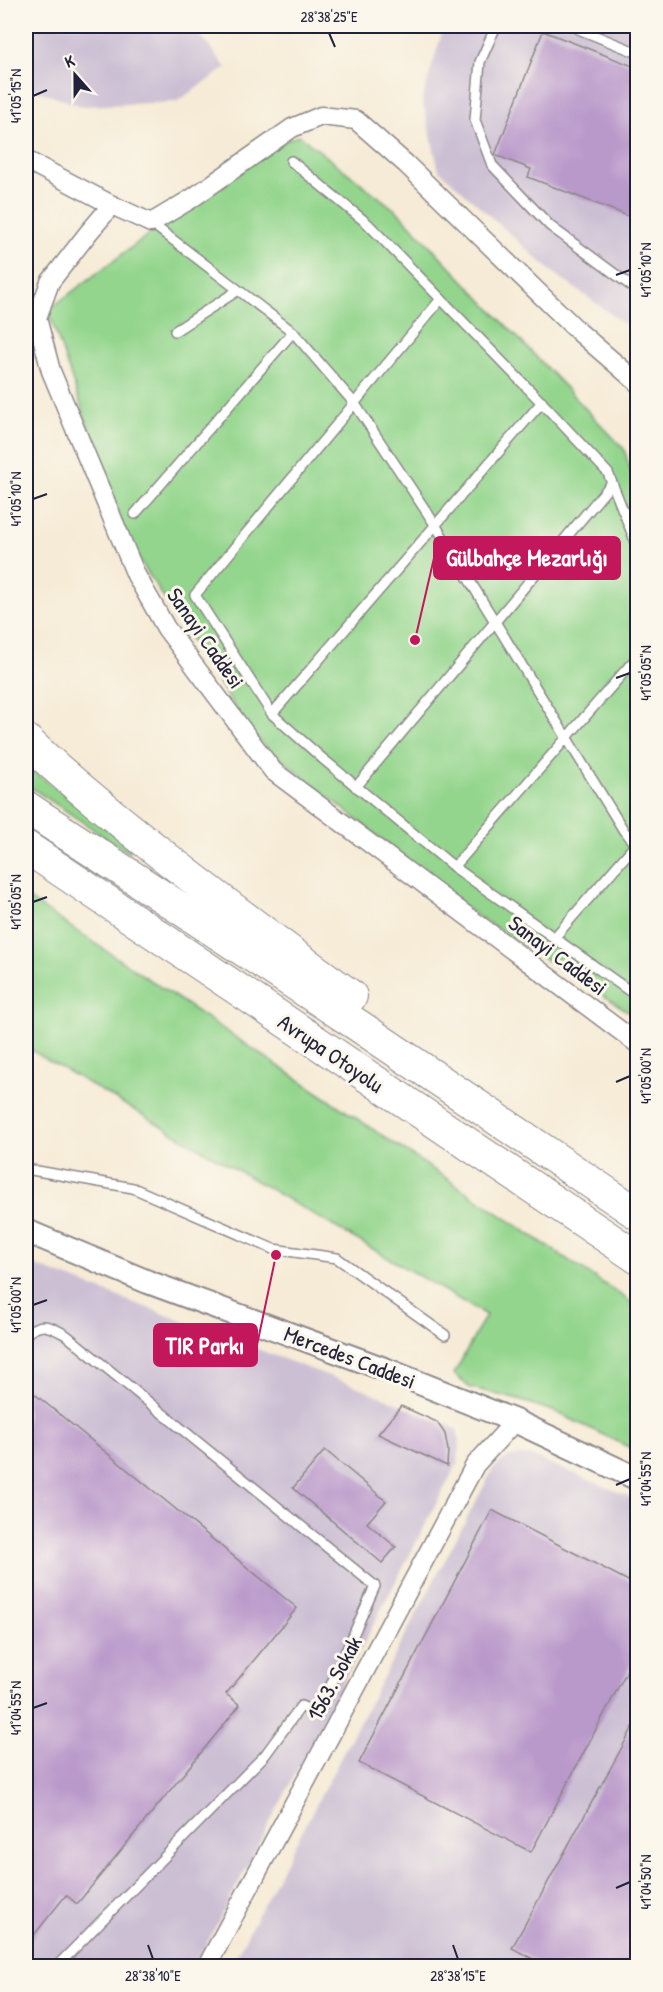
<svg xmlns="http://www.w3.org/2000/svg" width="663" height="1992" font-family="'Patrick Hand',sans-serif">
	<rect width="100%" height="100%" fill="#fbf7ec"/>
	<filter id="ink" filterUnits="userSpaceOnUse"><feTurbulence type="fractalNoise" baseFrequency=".0167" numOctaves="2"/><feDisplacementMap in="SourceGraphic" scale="12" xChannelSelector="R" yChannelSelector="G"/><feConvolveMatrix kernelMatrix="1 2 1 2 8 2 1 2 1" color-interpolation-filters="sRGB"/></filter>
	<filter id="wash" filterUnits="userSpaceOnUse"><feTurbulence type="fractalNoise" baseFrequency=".008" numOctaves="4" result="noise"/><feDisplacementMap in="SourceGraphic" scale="24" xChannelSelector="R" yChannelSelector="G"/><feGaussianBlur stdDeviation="1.35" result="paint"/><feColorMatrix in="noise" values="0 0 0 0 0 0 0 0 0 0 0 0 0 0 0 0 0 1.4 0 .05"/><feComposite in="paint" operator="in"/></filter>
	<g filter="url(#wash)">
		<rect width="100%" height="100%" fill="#f6ebd6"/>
		<g fill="#ccbfd4">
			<path d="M 26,26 L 193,26 L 226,68 L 176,102 L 81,106 L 26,87 Z"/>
			<path d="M 444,26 L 637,26 L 637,333 L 550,270 L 439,170 L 422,100 Z"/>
			<path d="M 26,1262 L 366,1390 L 451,1426 L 457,1430 L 460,1446 L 457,1464 L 195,1966 L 26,1966 Z"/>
			<path d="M 529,1455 L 637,1500 L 637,1966 L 231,1966 L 493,1469 L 508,1457 Z"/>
		</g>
		<g fill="#93d58c" stroke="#5a7c64" stroke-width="1.5">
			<path d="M 299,135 L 398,212 L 624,449 L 638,495 L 637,1017 L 477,916 L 254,737 L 129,544 L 48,310 L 260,151 Z"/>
			<path d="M 26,763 L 34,771 L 131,848 L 129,853 L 26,784 Z"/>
			<path d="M 26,897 L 637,1306 L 637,1451 L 556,1412 L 522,1401 L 469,1387 L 454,1374 L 486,1315 L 31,1050 L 26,1061 Z"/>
		</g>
		<g id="blocks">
			<g fill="#b998ca">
				<path d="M 543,31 L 638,68 L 638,220 L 528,177 L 531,169 L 495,155 Z"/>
				<path d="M 26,1387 L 297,1608 L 226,1694 L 240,1705 L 77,1904 L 66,1895 L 26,1945 Z"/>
				<path d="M 401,1406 L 437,1422 L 445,1434 L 448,1450 L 447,1466 L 378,1434 Z"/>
				<path d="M 325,1450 L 386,1501 L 367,1523 L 396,1547 L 382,1563 L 293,1488 Z"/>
				<path d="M 492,1510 L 638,1586 L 638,1650 L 531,1852 L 359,1763 Z"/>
				<path d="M 638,1718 L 638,1966 L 546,1966 L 512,1948 Z"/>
			</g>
		</g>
	</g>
	<g filter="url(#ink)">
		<use href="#blocks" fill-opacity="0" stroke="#8c8688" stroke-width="1.5"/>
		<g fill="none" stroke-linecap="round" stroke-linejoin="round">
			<g stroke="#8c8688" stroke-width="12">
				<g id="service">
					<path d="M 496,26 L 480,62 L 475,120 L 492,165 L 550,226 L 638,291"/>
					<path d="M 571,26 L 638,53"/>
					<path d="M 291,161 L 368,224 L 548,409 L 608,473 L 638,548"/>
					<path d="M 151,223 L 293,332 L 355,404 L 436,526 L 624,831 L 638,848"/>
					<path d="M 441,299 L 195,595 L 272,714 L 323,759 L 454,867 L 638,997"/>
					<path d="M 175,331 L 237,291"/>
					<path d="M 135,514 L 293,332"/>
					<path d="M 272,714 L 542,402"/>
					<path d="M 356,787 L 612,483"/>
					<path d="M 454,867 L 638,656"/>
					<path d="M 554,938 L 637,843"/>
					<path d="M 26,1169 L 133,1188 L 273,1249 L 337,1258 L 445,1335"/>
					<path d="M 26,1334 C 42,1321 50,1326 66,1335 L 375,1586 L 318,1714 L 301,1706 L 265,1755 L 57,1966"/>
				</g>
			</g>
			<g stroke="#8c8688" stroke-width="21">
				<g id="minor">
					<path d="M 26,160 L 112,205 L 89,232 L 50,282 L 37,318 L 51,371 L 136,575 L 166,628 L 273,771 L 638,1044"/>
					<path d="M 112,205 L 151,223 L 191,199 L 292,128 L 321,116 L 356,120 L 406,164 L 579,332 L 638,383"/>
					<path d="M 207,1966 L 475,1465 L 515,1421"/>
				</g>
			</g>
			<g stroke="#8c8688" stroke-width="26">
				<path id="tertiary" d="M 26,1231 L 148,1282 L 387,1370 L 515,1421 L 638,1479"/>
			</g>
			<g stroke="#8c8688" stroke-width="34">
				<g id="motorway">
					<path d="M 26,740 C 70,782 117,819 165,857 C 226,904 287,951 351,996"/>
					<path d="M 26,807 L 359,1026 L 638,1214"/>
					<path d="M 26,847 L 638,1258"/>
				</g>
			</g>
			<use href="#service" stroke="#fff" stroke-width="9"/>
			<use href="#minor" stroke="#fff" stroke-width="18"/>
			<use href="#tertiary" stroke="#fff" stroke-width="22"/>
			<use href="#motorway" stroke="#fff" stroke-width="32"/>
		</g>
	</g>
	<path fill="none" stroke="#22223b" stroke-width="2" d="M 329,33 L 335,47M 33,96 L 47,90M 616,275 L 630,270M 33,499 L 47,494M 616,678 L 630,673M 33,902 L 47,897M 616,1082 L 630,1076M 33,1305 L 47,1300M 616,1485 L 630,1479M 33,1708 L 47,1703M 616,1888 L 630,1882M 148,1945 L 153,1959M 453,1945 L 458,1959"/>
	<g text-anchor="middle" stroke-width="6" stroke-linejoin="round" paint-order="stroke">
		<g font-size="22" fill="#22223b" stroke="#fbf7ec">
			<text transform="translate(206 638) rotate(55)" y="8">Sanayi Caddesi</text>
			<text transform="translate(558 955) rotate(37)" y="8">Sanayi Caddesi</text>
			<text transform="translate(331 1053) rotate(34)" y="8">Avrupa Otoyolu</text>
			<text transform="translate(350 1357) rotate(21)" y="8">Mercedes Caddesi</text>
			<text transform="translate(334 1678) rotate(-62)" y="8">1563. Sokak</text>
		</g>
	</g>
	<path fill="none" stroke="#c2185b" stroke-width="2" d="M415 640L434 558M276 1255L257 1345"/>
	<g fill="#c2185b" stroke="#fbf7ec" stroke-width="2">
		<circle cx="415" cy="640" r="6"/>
		<circle cx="276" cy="1255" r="6"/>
	</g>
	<g fill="#c2185b" stroke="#c2185b" stroke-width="2">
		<rect x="434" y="537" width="186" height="42" rx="6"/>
		<rect x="154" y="1324" width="103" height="42" rx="6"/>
	</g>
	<g font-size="24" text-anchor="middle" font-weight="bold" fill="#fff">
		<text x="527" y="566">Gülbahçe Mezarlığı</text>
		<text x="205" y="1354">TIR Parkı</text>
	</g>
	<rect width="663" height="1992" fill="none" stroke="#fbf7ec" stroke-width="66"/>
	<g transform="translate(75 75) rotate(339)" stroke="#fbf7ec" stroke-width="4.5" paint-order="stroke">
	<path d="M0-4.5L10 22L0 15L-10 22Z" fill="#22223b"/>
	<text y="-9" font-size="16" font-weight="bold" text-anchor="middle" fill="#22223b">K</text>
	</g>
	<rect x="33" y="33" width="597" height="1926" fill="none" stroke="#22223b" stroke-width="2"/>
	<g font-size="15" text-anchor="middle" fill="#22223b">
		<text x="329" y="22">28°38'25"E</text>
		<text transform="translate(16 96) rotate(-90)" y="5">41°05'15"N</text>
		<text transform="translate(646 270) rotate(-90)" y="5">41°05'10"N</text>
		<text transform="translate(16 499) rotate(-90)" y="5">41°05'10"N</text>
		<text transform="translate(646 673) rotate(-90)" y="5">41°05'05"N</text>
		<text transform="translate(16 902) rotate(-90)" y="5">41°05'05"N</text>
		<text transform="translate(646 1076) rotate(-90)" y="5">41°05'00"N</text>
		<text transform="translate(16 1305) rotate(-90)" y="5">41°05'00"N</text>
		<text transform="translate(646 1479) rotate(-90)" y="5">41°04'55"N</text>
		<text transform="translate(16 1708) rotate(-90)" y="5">41°04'55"N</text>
		<text transform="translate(646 1882) rotate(-90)" y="5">41°04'50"N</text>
		<text x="153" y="1981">28°38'10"E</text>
		<text x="458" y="1981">28°38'15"E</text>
	</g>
</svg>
